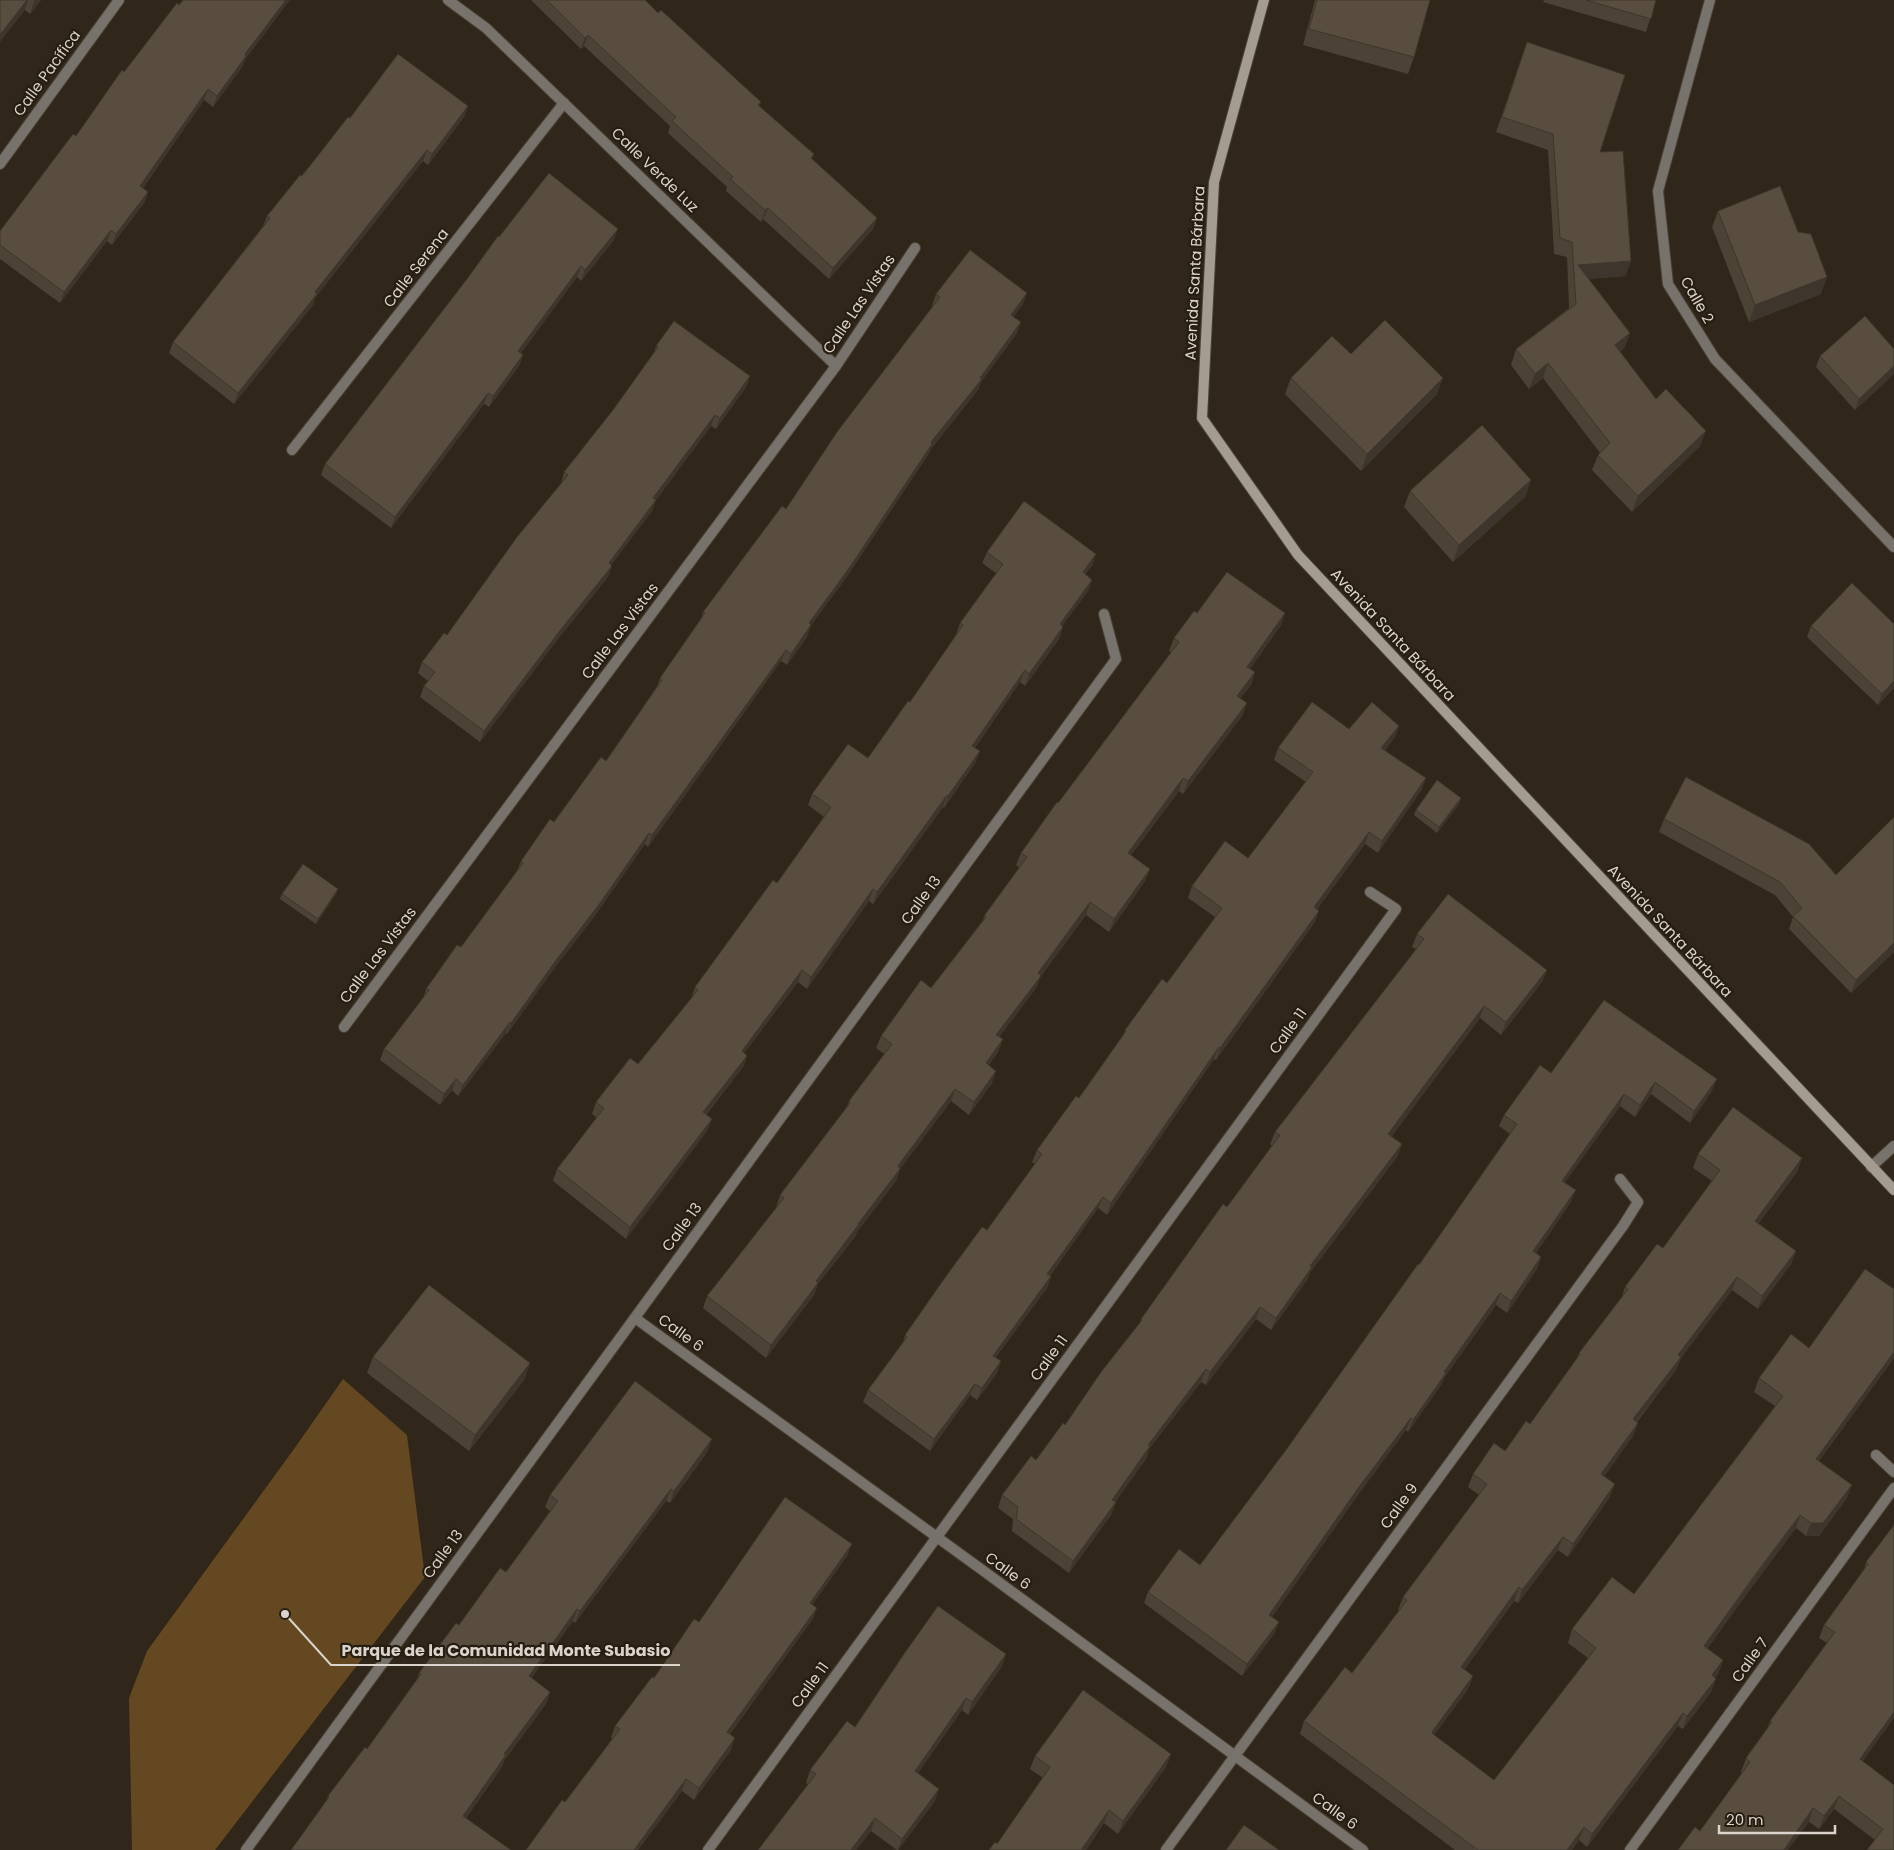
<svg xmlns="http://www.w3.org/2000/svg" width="1894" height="1850" font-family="Poppins,sans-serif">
	<rect width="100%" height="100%" fill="#31261a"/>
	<path fill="#644822" d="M 343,1379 L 407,1435 L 425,1577 L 215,1850 L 132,1850 L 129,1698 L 147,1651 L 294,1449 Z"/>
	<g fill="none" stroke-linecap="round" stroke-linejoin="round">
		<g stroke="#4c4236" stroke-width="12">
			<g id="street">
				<path d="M 448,0 L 486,28 L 836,366"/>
				<path d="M 1710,0 L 1658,191 L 1668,284 L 1715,359 L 1894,547"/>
				<path d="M 0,164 L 119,0"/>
				<path d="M 292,450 L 564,103"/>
				<path d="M 344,1027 L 836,366 L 915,248"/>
				<path d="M 1871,1167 L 1894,1146"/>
				<path d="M 635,1318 L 985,1572 L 1363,1850"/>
				<path d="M 1876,1455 L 1894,1472"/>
				<path d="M 246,1850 L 1116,659 L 1104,614"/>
				<path d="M 708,1850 L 1396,909 L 1370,892"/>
				<path d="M 1166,1850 L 1623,1226 L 1638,1202 L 1620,1179"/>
				<path d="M 1630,1850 L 1894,1488"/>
			</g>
		</g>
		<g stroke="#4c4236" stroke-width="12">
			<path id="secondary" d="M 1264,0 L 1214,182 L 1202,418 L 1298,555 L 1894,1190"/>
		</g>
		<use href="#street" stroke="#77726b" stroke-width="10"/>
		<use href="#secondary" stroke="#a49c91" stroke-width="10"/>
	</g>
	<g fill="#4c4236">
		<path d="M 0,0 L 41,0 L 30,14 L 25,10 Z"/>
		<path d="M 531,0 L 645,0 L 658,13 L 761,102 L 759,106 L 814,154 L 812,159 L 877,218 L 873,229 L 829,279 L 763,219 L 761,222 L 726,191 L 727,187 L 668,133 L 670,126 L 584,46 L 581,49 Z"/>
		<path d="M 1315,0 L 1430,0 L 1414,57 L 1408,74 L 1303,45 Z"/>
		<path d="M 1544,0 L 1656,0 L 1646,32 L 1543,2 Z"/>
		<path d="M 179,5 L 245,60 L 242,67 L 213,107 L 204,100 L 143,188 L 148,192 L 144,203 L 112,245 L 107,241 L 60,303 L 0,259 L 0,231 L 76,136 L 124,72 Z"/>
		<path d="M 1527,42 L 1600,152 L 1631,261 L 1625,276 L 1588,279 L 1630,333 L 1624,348 L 1620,352 L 1656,399 L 1700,446 L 1632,512 L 1592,470 L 1598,455 L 1600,453 L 1543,378 L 1529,389 L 1511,365 L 1516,349 L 1569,308 L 1567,257 L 1554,254 L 1548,150 L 1496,132 Z"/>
		<path d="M 468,106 L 464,117 L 428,165 L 423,161 L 315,298 L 313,305 L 234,404 L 169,353 L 173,342 L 263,226 L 267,216 L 350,118 Z"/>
		<path d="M 1718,211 L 1821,294 L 1749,322 L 1712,227 Z"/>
		<path d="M 499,237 L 614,240 L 581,281 L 577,277 L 521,353 L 523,355 L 519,366 L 489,407 L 484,404 L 391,528 L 321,475 L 325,464 L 467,279 Z"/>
		<path d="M 936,294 L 1023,304 L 1013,317 L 1021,322 L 1017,333 L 981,382 L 978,390 L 931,449 L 928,455 L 846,578 L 811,625 L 807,637 L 787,665 L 781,661 L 648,847 L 645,844 L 594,917 L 553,970 L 507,1034 L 506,1033 L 458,1096 L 452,1090 L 440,1105 L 380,1060 L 384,1049 L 423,999 L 426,989 L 461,947 L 517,871 L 521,861 L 606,761 L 657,686 L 660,678 L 701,619 L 703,612 L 786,509 L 933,306 L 932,306 Z"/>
		<path d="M 656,346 L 750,376 L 746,387 L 716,429 L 711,426 L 656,500 L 652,511 L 611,565 L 608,577 L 558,639 L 480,742 L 420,697 L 424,686 L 428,681 L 418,673 L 422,662 L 447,635 L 561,484 L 564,472 L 613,410 L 653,355 Z"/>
		<path d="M 1894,349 L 1894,374 L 1855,410 L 1816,367 L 1820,356 Z"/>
		<path d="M 1291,378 L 1437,394 L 1361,471 L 1285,394 Z"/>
		<path d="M 1531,480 L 1525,497 L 1453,562 L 1404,507 L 1410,491 Z"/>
		<path d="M 987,552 L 1096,554 L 1092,566 L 1085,574 L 1092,580 L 1088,591 L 1062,626 L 1063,627 L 1059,639 L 1025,686 L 1020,682 L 975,748 L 980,751 L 975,763 L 944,808 L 943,807 L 873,904 L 869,901 L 807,989 L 798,982 L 744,1053 L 747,1056 L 743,1067 L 706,1115 L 712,1119 L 707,1131 L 626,1239 L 553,1181 L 557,1169 L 597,1118 L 592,1114 L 596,1102 L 638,1064 L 691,999 L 695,987 L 777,883 L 824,817 L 808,805 L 812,794 L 868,758 L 910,702 L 956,635 L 960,623 L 996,573 L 982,563 Z"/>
		<path d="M 1197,613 L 1285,613 L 1281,625 L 1250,669 L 1255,672 L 1251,685 L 1240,698 L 1247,703 L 1242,716 L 1183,794 L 1179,791 L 1131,855 L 1150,869 L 1145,881 L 1109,932 L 1086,915 L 1041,976 L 1036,988 L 999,1037 L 1003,1039 L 998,1052 L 989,1065 L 992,1083 L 969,1115 L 951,1101 L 900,1169 L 896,1181 L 857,1232 L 855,1237 L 818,1284 L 814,1295 L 766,1358 L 703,1308 L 707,1296 L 776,1208 L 780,1195 L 847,1107 L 849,1101 L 884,1054 L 876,1048 L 881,1036 L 931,988 L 983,920 L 984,916 L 1020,868 L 1016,865 L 1021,853 L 1171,652 L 1169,651 L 1174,638 Z"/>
		<path d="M 1811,626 L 1894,688 L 1878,705 L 1807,637 Z"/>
		<path d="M 1399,726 L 1395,737 L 1385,750 L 1422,789 L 1378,853 L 1365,844 L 1317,909 L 1315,922 L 1216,1060 L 1214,1059 L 1107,1215 L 1098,1208 L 1050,1276 L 1051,1276 L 1047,1288 L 996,1357 L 1001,1361 L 997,1373 L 977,1400 L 970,1395 L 930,1451 L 863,1402 L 868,1390 L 903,1342 L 905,1335 L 987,1230 L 1035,1164 L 1032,1162 L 1037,1150 L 1079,1098 L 1123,1036 L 1125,1030 L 1167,983 L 1215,917 L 1188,898 L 1192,886 L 1248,858 L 1306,782 L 1274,760 L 1278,748 L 1349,729 Z"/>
		<path d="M 1461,798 L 1459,804 L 1437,833 L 1414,815 L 1416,810 Z"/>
		<path d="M 1894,817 L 1894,952 L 1851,993 L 1789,929 L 1793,917 L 1775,895 L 1659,832 L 1664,819 L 1836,875 Z"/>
		<path d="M 282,894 L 336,894 L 316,924 L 280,899 Z"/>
		<path d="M 1417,934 L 1547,970 L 1542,982 L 1501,1035 L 1480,1018 L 1391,1137 L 1402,1144 L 1397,1157 L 1309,1274 L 1307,1280 L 1271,1330 L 1256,1319 L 1206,1385 L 1201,1382 L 1149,1449 L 1146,1459 L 1115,1502 L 1116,1502 L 1111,1515 L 1069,1573 L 1012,1531 L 1013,1519 L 998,1508 L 1002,1495 L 1036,1460 L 1065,1425 L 1140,1324 L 1141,1319 L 1227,1207 L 1272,1146 L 1270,1144 L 1275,1132 L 1416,949 L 1412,947 Z"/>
		<path d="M 1604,1000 L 1712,1091 L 1690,1123 L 1651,1094 L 1635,1117 L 1620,1106 L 1565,1182 L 1571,1202 L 1536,1253 L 1541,1257 L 1537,1269 L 1507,1313 L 1496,1305 L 1444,1378 L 1441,1385 L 1408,1432 L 1406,1430 L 1355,1499 L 1272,1617 L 1279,1622 L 1274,1634 L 1242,1676 L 1144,1603 L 1148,1592 L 1200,1565 L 1286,1450 L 1419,1265 L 1510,1134 L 1499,1126 L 1504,1115 L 1551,1073 Z"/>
		<path d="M 1698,1154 L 1802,1158 L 1797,1172 L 1758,1224 L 1796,1251 L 1791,1264 L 1758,1309 L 1732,1290 L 1681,1358 L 1676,1370 L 1637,1422 L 1638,1423 L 1633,1436 L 1604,1476 L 1610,1497 L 1568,1557 L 1558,1550 L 1518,1603 L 1514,1601 L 1464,1670 L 1473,1676 L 1468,1689 L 1434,1735 L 1494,1780 L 1588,1658 L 1568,1643 L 1572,1629 L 1634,1594 L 1775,1406 L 1754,1392 L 1759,1378 L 1809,1348 L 1894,1289 L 1894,1358 L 1819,1461 L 1847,1498 L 1819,1536 L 1806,1536 L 1796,1528 L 1753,1585 L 1707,1649 L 1723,1660 L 1718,1674 L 1715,1678 L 1711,1692 L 1683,1729 L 1678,1726 L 1587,1847 L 1579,1840 L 1572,1850 L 1455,1850 L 1300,1734 L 1304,1721 L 1352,1673 L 1399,1611 L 1398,1610 L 1403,1597 L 1479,1495 L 1468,1487 L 1473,1474 L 1505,1451 L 1530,1424 L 1576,1360 L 1579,1353 L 1621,1299 L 1625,1287 L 1663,1248 L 1712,1181 L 1693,1168 Z"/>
		<path d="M 373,1357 L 530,1363 L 524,1380 L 469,1451 L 367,1373 Z"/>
		<path d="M 708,1451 L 670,1503 L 666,1501 L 575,1623 L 573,1621 L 531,1678 L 550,1692 L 546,1704 L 504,1761 L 502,1767 L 466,1818 L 326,1802 L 328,1796 L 367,1749 L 417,1679 L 419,1673 L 459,1625 L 506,1572 L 550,1511 L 545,1507 L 550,1495 Z"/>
		<path d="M 1894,1525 L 1863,1761 L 1894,1850 L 1875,1840 L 1834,1809 L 1819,1829 L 1809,1822 L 1700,1831 L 1742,1773 L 1741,1772 L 1746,1758 L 1767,1729 L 1770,1721 L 1827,1643 L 1819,1638 L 1824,1625 L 1864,1570 L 1866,1562 Z"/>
		<path d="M 852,1544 L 847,1556 L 812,1605 L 817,1608 L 812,1620 L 730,1734 L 731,1750 L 694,1800 L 682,1791 L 638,1850 L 526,1850 L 565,1802 L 612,1739 L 611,1738 L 615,1726 L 699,1622 Z"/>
		<path d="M 1006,1654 L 1002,1666 L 968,1715 L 962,1710 L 918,1773 L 935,1801 L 898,1850 L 897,1850 L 871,1831 L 856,1850 L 758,1850 L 808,1784 L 806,1783 L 810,1770 L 855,1727 Z"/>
		<path d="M 1171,1754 L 1166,1767 L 1118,1834 L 1104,1823 L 1086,1850 L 989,1850 L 997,1844 L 1043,1778 L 1030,1769 L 1035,1756 Z"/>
	</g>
	<g fill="#3e362c">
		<path d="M 27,0 L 28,0 L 25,10 L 0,42 L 0,35 Z"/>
		<path d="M 35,0 L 41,0 L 30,14 L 34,2 Z"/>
		<path d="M 286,0 L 290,0 L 245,60 L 242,67 L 213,107 L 217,96 L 245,54 Z"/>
		<path d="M 588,35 L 584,46 L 581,49 L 585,38 Z"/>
		<path d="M 208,89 L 204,100 L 136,197 L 140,186 Z"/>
		<path d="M 468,106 L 464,117 L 428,165 L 432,154 Z"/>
		<path d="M 427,150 L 423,161 L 315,298 L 313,305 L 234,404 L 238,393 L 315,292 Z"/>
		<path d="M 148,192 L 144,203 L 112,245 L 116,234 Z"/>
		<path d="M 768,208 L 763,219 L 761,222 L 765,210 Z"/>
		<path d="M 877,218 L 873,229 L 829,279 L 833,268 Z"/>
		<path d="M 618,229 L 614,240 L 581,281 L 585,270 Z"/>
		<path d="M 111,230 L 107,241 L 60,303 L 64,292 Z"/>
		<path d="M 1631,261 L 1625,276 L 1574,280 L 1578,265 Z"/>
		<path d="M 581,266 L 577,277 L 514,362 L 518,351 Z"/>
		<path d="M 1827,277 L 1821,294 L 1749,322 L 1755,305 Z"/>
		<path d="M 1027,293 L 1023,304 L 1007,326 L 1011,315 Z"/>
		<path d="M 1021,322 L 1017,333 L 981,382 L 978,390 L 931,449 L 928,455 L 846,578 L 805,634 L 809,623 L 931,442 Z"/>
		<path d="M 1630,333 L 1624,348 L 1609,360 L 1615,345 Z"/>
		<path d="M 523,355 L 519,366 L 489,407 L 493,396 Z"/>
		<path d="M 1548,363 L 1543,378 L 1529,389 L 1535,374 Z"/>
		<path d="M 1894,366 L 1894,374 L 1855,410 L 1859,399 Z"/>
		<path d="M 750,376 L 746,387 L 716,429 L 720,418 Z"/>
		<path d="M 1443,378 L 1437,394 L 1361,471 L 1367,454 Z"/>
		<path d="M 488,393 L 484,404 L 391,528 L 395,517 Z"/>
		<path d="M 715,415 L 711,426 L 649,509 L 653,498 Z"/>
		<path d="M 1706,431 L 1700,446 L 1632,512 L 1638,496 Z"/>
		<path d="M 1531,480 L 1525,497 L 1453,562 L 1459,545 Z"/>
		<path d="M 656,500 L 652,511 L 604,574 L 609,563 Z"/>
		<path d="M 1096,554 L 1092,566 L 1078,584 L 1083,572 Z"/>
		<path d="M 612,566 L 608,577 L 558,639 L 480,742 L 484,731 L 562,628 Z"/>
		<path d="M 1092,580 L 1088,591 L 1055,636 L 1060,624 Z"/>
		<path d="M 1285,613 L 1281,625 L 1243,679 L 1247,667 Z"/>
		<path d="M 811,625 L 807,637 L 787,665 L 791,654 Z"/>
		<path d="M 1063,627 L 1059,639 L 1025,686 L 1029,674 Z"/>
		<path d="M 786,650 L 781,661 L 648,847 L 652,835 Z"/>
		<path d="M 1025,670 L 1020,682 L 968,758 L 972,746 Z"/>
		<path d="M 1255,672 L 1251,685 L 1232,708 L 1237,696 Z"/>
		<path d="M 1894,681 L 1894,688 L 1878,705 L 1882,694 Z"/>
		<path d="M 1247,703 L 1242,716 L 1183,794 L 1188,781 Z"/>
		<path d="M 1399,726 L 1395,737 L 1377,759 L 1381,748 Z"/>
		<path d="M 980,751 L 975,763 L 944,808 L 948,796 Z"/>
		<path d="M 1183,778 L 1179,791 L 1123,865 L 1128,853 Z"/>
		<path d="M 1426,778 L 1422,789 L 1378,853 L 1382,841 Z"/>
		<path d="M 947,795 L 943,807 L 873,904 L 877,892 Z"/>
		<path d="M 1461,798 L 1459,804 L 1437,833 L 1439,827 Z"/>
		<path d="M 1369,832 L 1365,844 L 1310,919 L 1314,907 Z"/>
		<path d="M 649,833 L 645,844 L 594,917 L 553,970 L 507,1034 L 511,1023 Z"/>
		<path d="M 1150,869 L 1145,881 L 1109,932 L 1114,919 Z"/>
		<path d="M 338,889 L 336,894 L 316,924 L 318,919 Z"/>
		<path d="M 873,889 L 869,901 L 807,989 L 811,977 Z"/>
		<path d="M 1090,902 L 1086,915 L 1036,982 L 1041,976 L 1036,988 L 992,1047 L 996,1035 L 1038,973 Z"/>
		<path d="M 1319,911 L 1315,922 L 1216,1060 L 1220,1048 Z"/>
		<path d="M 1894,943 L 1894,952 L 1851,993 L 1856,980 Z"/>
		<path d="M 802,970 L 798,982 L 737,1063 L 742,1051 Z"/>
		<path d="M 1547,970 L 1542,982 L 1501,1035 L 1506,1022 Z"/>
		<path d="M 1484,1006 L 1480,1018 L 1384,1147 L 1388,1134 Z"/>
		<path d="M 510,1022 L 506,1033 L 458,1096 L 463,1085 Z"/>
		<path d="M 1003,1039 L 998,1052 L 981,1075 L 986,1063 Z"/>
		<path d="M 1219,1047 L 1214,1059 L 1107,1215 L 1111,1203 Z"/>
		<path d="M 747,1056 L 743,1067 L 698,1124 L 703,1112 Z"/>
		<path d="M 996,1071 L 992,1083 L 969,1115 L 974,1102 Z"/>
		<path d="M 456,1079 L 452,1090 L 440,1105 L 444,1094 Z"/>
		<path d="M 1717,1079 L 1712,1091 L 1690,1123 L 1694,1111 Z"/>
		<path d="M 1655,1082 L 1651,1094 L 1635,1117 L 1640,1105 Z"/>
		<path d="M 955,1089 L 951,1101 L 900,1169 L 896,1181 L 857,1232 L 855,1237 L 818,1284 L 814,1295 L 766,1358 L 771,1345 L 816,1281 L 858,1224 L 898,1166 Z"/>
		<path d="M 1624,1094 L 1620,1106 L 1558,1192 L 1562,1181 Z"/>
		<path d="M 712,1119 L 707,1131 L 626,1239 L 630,1227 Z"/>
		<path d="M 1402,1144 L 1397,1157 L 1309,1274 L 1307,1280 L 1271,1330 L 1276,1318 L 1310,1266 Z"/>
		<path d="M 1802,1158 L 1797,1172 L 1750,1234 L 1755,1221 Z"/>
		<path d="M 1576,1190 L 1571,1202 L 1529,1263 L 1533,1251 Z"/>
		<path d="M 1103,1197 L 1098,1208 L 1043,1285 L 1047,1274 Z"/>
		<path d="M 1796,1251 L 1791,1264 L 1758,1309 L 1762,1296 Z"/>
		<path d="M 1541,1257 L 1537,1269 L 1507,1313 L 1511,1301 Z"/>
		<path d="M 1051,1276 L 1047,1288 L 988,1367 L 993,1356 Z"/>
		<path d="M 1737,1277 L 1732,1290 L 1681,1358 L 1676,1370 L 1628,1432 L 1633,1419 L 1678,1355 Z"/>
		<path d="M 1500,1293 L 1496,1305 L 1444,1378 L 1441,1385 L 1408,1432 L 1413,1420 L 1444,1372 Z"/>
		<path d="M 1260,1307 L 1256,1319 L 1206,1385 L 1210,1372 Z"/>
		<path d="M 1894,1352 L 1894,1358 L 1811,1472 L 1816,1459 Z"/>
		<path d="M 1001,1361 L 997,1373 L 977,1400 L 982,1388 Z"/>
		<path d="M 530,1363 L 524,1380 L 469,1451 L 475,1435 Z"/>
		<path d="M 1206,1369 L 1201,1382 L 1149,1449 L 1146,1459 L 1108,1512 L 1112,1500 L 1148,1445 Z"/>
		<path d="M 975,1384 L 970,1395 L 930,1451 L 934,1439 Z"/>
		<path d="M 1411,1418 L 1406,1430 L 1355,1499 L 1265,1627 L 1269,1615 L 1359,1487 Z"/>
		<path d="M 1638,1423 L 1633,1436 L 1597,1487 L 1601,1474 Z"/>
		<path d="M 712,1439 L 708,1451 L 670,1503 L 674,1491 Z"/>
		<path d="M 1615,1484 L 1610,1497 L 1568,1557 L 1573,1544 Z"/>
		<path d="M 1852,1485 L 1847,1498 L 1819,1536 L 1806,1536 L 1811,1523 Z"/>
		<path d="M 671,1489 L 666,1501 L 575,1623 L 580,1611 Z"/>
		<path d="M 1116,1502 L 1111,1515 L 1069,1573 L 1073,1561 Z"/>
		<path d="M 1800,1515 L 1796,1528 L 1699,1659 L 1704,1646 Z"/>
		<path d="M 1563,1537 L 1558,1550 L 1518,1603 L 1522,1590 Z"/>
		<path d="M 852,1544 L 847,1556 L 805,1615 L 810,1603 Z"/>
		<path d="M 1519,1587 L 1514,1601 L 1457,1680 L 1461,1667 Z"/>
		<path d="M 817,1608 L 812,1620 L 722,1744 L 727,1732 Z"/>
		<path d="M 577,1609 L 573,1621 L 524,1688 L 529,1676 Z"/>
		<path d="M 1279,1622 L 1274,1634 L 1242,1676 L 1247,1664 Z"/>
		<path d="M 1006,1654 L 1002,1666 L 968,1715 L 972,1702 Z"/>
		<path d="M 1723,1660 L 1718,1674 L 1707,1688 L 1712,1675 Z"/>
		<path d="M 1473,1676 L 1468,1689 L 1427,1745 L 1432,1732 Z"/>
		<path d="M 1716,1679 L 1711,1692 L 1683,1729 L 1687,1716 Z"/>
		<path d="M 550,1692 L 546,1704 L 504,1761 L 502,1767 L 458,1828 L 463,1816 L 504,1754 Z"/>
		<path d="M 966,1698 L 962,1710 L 911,1783 L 915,1771 Z"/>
		<path d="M 1894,1712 L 1894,1718 L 1855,1772 L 1860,1759 Z"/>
		<path d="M 1683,1713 L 1678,1726 L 1587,1847 L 1592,1834 Z"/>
		<path d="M 735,1738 L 731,1750 L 694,1800 L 699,1788 Z"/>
		<path d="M 1171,1754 L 1166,1767 L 1118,1834 L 1123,1821 Z"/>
		<path d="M 686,1779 L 682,1791 L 638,1850 L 634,1850 Z"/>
		<path d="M 939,1789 L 935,1801 L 898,1850 L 902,1839 Z"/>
		<path d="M 1839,1796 L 1834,1809 L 1819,1829 L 1824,1816 Z"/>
		<path d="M 1813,1808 L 1809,1822 L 1788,1850 L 1784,1850 Z"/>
		<path d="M 1109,1810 L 1104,1823 L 1086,1850 L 1081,1850 Z"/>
		<path d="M 875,1818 L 871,1831 L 856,1850 L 851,1850 Z"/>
		<path d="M 1584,1827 L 1579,1840 L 1572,1850 L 1567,1850 Z"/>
	</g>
	<g fill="#584d3f" stroke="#3e362c">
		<path d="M 0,0 L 27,0 L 0,35 Z"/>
		<path d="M 183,0 L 286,0 L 245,54 L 246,56 L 217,96 L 208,89 L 140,186 L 148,192 L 116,234 L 111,230 L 64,292 L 0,245 L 0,231 L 73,134 L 76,136 L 122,70 L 124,72 L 177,3 L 179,5 Z"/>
		<path d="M 547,0 L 645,0 L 658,13 L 661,10 L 761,102 L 758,105 L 814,154 L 811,158 L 877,218 L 833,268 L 768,208 L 765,210 L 730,179 L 733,177 L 672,121 L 676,117 L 588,35 L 585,38 Z"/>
		<path d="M 1317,0 L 1430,0 L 1414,57 L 1309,29 Z"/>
		<path d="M 1586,0 L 1656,0 L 1651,19 Z"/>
		<path d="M 1527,42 L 1625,75 L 1600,152 L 1623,151 L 1631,261 L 1578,265 L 1630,333 L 1615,345 L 1656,399 L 1666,389 L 1706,431 L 1638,496 L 1598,455 L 1610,443 L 1548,363 L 1535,374 L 1516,349 L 1576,304 L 1572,242 L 1560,238 L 1553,134 L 1502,117 Z"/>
		<path d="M 398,54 L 468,106 L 432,154 L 427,150 L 315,292 L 317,294 L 238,393 L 173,342 L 270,218 L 267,216 L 300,175 L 302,176 L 348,117 L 350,118 Z"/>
		<path d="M 549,173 L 618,229 L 585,270 L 581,266 L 518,351 L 523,355 L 493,396 L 488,393 L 395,517 L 325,464 L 467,279 L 498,236 L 499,237 Z"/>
		<path d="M 1780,186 L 1798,232 L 1811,234 L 1827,277 L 1755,305 L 1718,211 Z"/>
		<path d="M 970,250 L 1027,293 L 1011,315 L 1021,322 L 980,378 L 982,379 L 931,442 L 932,444 L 850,567 L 809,623 L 811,625 L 791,654 L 786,650 L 652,835 L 649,833 L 598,906 L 557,959 L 511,1023 L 510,1022 L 463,1085 L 456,1079 L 444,1094 L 384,1049 L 429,990 L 426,989 L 457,945 L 461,947 L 523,863 L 521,861 L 550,819 L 554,822 L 601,757 L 606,761 L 662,680 L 660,678 L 705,613 L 703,612 L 782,506 L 786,509 L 837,432 L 940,297 L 936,294 Z"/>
		<path d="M 1865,316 L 1894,349 L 1894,366 L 1859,399 L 1820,356 Z"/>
		<path d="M 1385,320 L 1443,378 L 1367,454 L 1291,378 L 1332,336 L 1351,354 Z"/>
		<path d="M 674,321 L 750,376 L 720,418 L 715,415 L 653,498 L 656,500 L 609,563 L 612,566 L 562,628 L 484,731 L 424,686 L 435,672 L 422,662 L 444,633 L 447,635 L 517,537 L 568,475 L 564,472 L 613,410 L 658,347 L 656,346 Z"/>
		<path d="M 1482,425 L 1531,480 L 1459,545 L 1410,491 Z"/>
		<path d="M 1024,501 L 1096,554 L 1083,572 L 1092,580 L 1060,624 L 1063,627 L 1029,674 L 1025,670 L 972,746 L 980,751 L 948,796 L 947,795 L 877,892 L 873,889 L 811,977 L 802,970 L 742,1051 L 747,1056 L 703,1112 L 712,1119 L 630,1227 L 557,1169 L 604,1108 L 596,1102 L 630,1058 L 638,1064 L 698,990 L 695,987 L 773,880 L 777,883 L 831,807 L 812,794 L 848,744 L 868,758 L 908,701 L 910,702 L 963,625 L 960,623 L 1003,564 L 987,552 Z"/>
		<path d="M 1227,572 L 1285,613 L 1247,667 L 1255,672 L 1237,696 L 1247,703 L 1188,781 L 1183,778 L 1128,853 L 1150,869 L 1114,919 L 1090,902 L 1038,973 L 1041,976 L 996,1035 L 1003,1039 L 986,1063 L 996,1071 L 974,1102 L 955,1089 L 898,1166 L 900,1169 L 858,1224 L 859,1224 L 816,1281 L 818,1283 L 771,1345 L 707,1296 L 784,1198 L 780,1195 L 850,1103 L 849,1101 L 892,1044 L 881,1036 L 921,980 L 931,988 L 986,917 L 984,916 L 1027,857 L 1021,853 L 1057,802 L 1058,803 L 1179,642 L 1174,638 L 1194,611 L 1197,613 Z"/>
		<path d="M 1852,583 L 1894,624 L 1894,681 L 1882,694 L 1811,626 Z"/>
		<path d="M 1312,702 L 1349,729 L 1372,702 L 1399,726 L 1381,748 L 1426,778 L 1382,841 L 1369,832 L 1314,907 L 1319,911 L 1220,1048 L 1219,1047 L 1111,1203 L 1103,1197 L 1047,1274 L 1051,1276 L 993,1356 L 1001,1361 L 982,1388 L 975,1384 L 934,1439 L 868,1390 L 907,1337 L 905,1335 L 944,1279 L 982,1227 L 987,1230 L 1042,1154 L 1037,1150 L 1076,1096 L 1079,1098 L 1126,1031 L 1125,1030 L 1162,979 L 1167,983 L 1222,908 L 1192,886 L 1225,841 L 1248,858 L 1313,772 L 1278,748 Z"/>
		<path d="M 1686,777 L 1809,844 L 1836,875 L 1894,817 L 1894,943 L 1856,980 L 1793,916 L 1802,908 L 1780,882 L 1664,819 Z"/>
		<path d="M 1437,780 L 1461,798 L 1439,827 L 1416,810 Z"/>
		<path d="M 303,864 L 338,889 L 318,919 L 282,894 Z"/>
		<path d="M 1448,894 L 1547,970 L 1506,1022 L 1484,1006 L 1388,1134 L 1402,1144 L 1310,1266 L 1312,1267 L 1276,1318 L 1260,1307 L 1210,1372 L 1206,1369 L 1148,1445 L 1150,1446 L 1112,1500 L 1116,1502 L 1073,1561 L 1016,1519 L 1018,1507 L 1002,1495 L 1031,1456 L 1036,1460 L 1063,1423 L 1065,1425 L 1101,1372 L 1142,1320 L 1141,1319 L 1223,1204 L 1227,1207 L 1280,1135 L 1275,1132 L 1424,939 L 1417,934 Z"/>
		<path d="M 1604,1000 L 1717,1079 L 1694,1111 L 1655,1082 L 1640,1105 L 1624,1094 L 1562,1181 L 1576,1190 L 1533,1251 L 1541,1257 L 1511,1301 L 1500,1293 L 1444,1372 L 1446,1373 L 1413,1420 L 1411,1418 L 1359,1487 L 1269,1615 L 1279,1622 L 1247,1664 L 1148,1592 L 1179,1549 L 1200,1565 L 1286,1450 L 1418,1264 L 1419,1265 L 1517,1124 L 1504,1115 L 1540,1065 L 1551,1073 Z"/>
		<path d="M 1733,1107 L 1802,1158 L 1755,1221 L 1796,1251 L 1762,1296 L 1737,1277 L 1678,1355 L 1681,1357 L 1633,1419 L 1638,1423 L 1601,1474 L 1615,1484 L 1573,1544 L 1563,1537 L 1522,1590 L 1519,1587 L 1461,1667 L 1473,1676 L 1432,1732 L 1433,1734 L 1494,1780 L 1596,1648 L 1572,1629 L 1612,1577 L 1634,1594 L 1783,1396 L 1759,1378 L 1791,1334 L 1809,1348 L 1865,1269 L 1894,1289 L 1894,1352 L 1816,1459 L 1852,1485 L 1823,1523 L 1811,1523 L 1800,1515 L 1757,1572 L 1704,1646 L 1723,1660 L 1712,1675 L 1716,1679 L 1687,1716 L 1683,1713 L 1592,1834 L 1584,1827 L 1567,1850 L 1478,1850 L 1304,1721 L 1345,1667 L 1352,1673 L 1407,1600 L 1403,1597 L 1487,1484 L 1473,1474 L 1494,1443 L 1505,1451 L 1526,1421 L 1530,1424 L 1580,1354 L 1579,1353 L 1628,1289 L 1625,1287 L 1657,1244 L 1663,1248 L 1720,1170 L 1698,1154 Z"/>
		<path d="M 429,1285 L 530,1363 L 475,1435 L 373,1357 Z"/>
		<path d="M 635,1381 L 712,1439 L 674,1491 L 671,1489 L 580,1611 L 577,1609 L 529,1676 L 550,1692 L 504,1754 L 506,1755 L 463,1816 L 511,1850 L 291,1850 L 329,1797 L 328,1796 L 365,1747 L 367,1749 L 421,1674 L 419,1673 L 456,1623 L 459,1625 L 500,1568 L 506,1572 L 558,1501 L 550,1495 Z"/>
		<path d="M 785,1497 L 852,1544 L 810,1603 L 817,1608 L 727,1732 L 735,1738 L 699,1788 L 686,1779 L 634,1850 L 526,1850 L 562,1800 L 565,1802 L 620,1729 L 615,1726 L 652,1677 L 654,1678 L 694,1619 L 699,1622 Z"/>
		<path d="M 1894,1525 L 1894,1712 L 1860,1759 L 1894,1785 L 1894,1850 L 1867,1850 L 1883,1829 L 1839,1796 L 1824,1816 L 1813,1808 L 1784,1850 L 1678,1850 L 1695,1827 L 1700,1831 L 1750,1762 L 1746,1758 L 1772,1722 L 1770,1721 L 1835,1632 L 1824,1625 L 1868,1564 L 1866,1562 Z"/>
		<path d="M 938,1606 L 1006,1654 L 972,1702 L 966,1698 L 915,1771 L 939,1789 L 902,1839 L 875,1818 L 851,1850 L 758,1850 L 816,1774 L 810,1770 L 847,1721 L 855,1727 L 904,1654 Z"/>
		<path d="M 1083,1690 L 1171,1754 L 1123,1821 L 1109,1810 L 1081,1850 L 989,1850 L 995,1842 L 997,1844 L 1050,1767 L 1035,1756 Z"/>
		<path d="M 1244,1825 L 1279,1850 L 1226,1850 Z"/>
	</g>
	<g text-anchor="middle" stroke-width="4.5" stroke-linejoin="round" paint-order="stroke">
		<g font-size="15" fill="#dbd4cc" stroke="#271d11">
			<text transform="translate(47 73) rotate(-54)" y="5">Calle Pacífica</text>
			<text transform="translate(655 170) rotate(44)" y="5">Calle Verde Luz</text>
			<text transform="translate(416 268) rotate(-52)" y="5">Calle Serena</text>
			<text transform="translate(1195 273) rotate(-87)" y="5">Avenida Santa Bárbara</text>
			<text transform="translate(1697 300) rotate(60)" y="5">Calle 2</text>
			<text transform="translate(859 304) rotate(-56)" y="5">Calle Las Vistas</text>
			<text transform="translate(620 631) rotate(-53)" y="5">Calle Las Vistas</text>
			<text transform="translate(1393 635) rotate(47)" y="5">Avenida Santa Bárbara</text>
			<text transform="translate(921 900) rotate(-54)" y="5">Calle 13</text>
			<text transform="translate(1670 931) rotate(47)" y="5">Avenida Santa Bárbara</text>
			<text transform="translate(378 955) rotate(-53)" y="5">Calle Las Vistas</text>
			<text transform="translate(1288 1031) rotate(-54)" y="5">Calle 11</text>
			<text transform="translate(682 1227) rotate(-54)" y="5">Calle 13</text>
			<text transform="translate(681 1333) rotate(36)" y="5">Calle 6</text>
			<text transform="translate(1049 1358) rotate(-54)" y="5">Calle 11</text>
			<text transform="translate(1399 1506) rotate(-54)" y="5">Calle 9</text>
			<text transform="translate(443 1554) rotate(-54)" y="5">Calle 13</text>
			<text transform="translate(1008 1571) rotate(36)" y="5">Calle 6</text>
			<text transform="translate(1750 1660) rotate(-54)" y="5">Calle 7</text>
			<text transform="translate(810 1685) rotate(-54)" y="5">Calle 11</text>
			<text transform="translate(1335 1811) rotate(36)" y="5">Calle 6</text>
		</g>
	</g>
	<path fill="none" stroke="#dbd4cc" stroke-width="2" d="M285 1614L331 1665H680"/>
	<circle fill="#dbd4cc" stroke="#271d11" stroke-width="2" cx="285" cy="1614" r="5"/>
	<g font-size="16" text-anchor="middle" font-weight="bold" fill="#dbd4cc" stroke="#271d11" stroke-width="4.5" stroke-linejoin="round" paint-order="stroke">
		<text x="506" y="1656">Parque de la Comunidad Monte Subasio</text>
	</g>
	<path d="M1719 1825v8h116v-8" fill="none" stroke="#dbd4cc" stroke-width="2.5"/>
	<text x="1726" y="1825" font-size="15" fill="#dbd4cc" stroke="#271d11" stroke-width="4" paint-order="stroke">20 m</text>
</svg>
